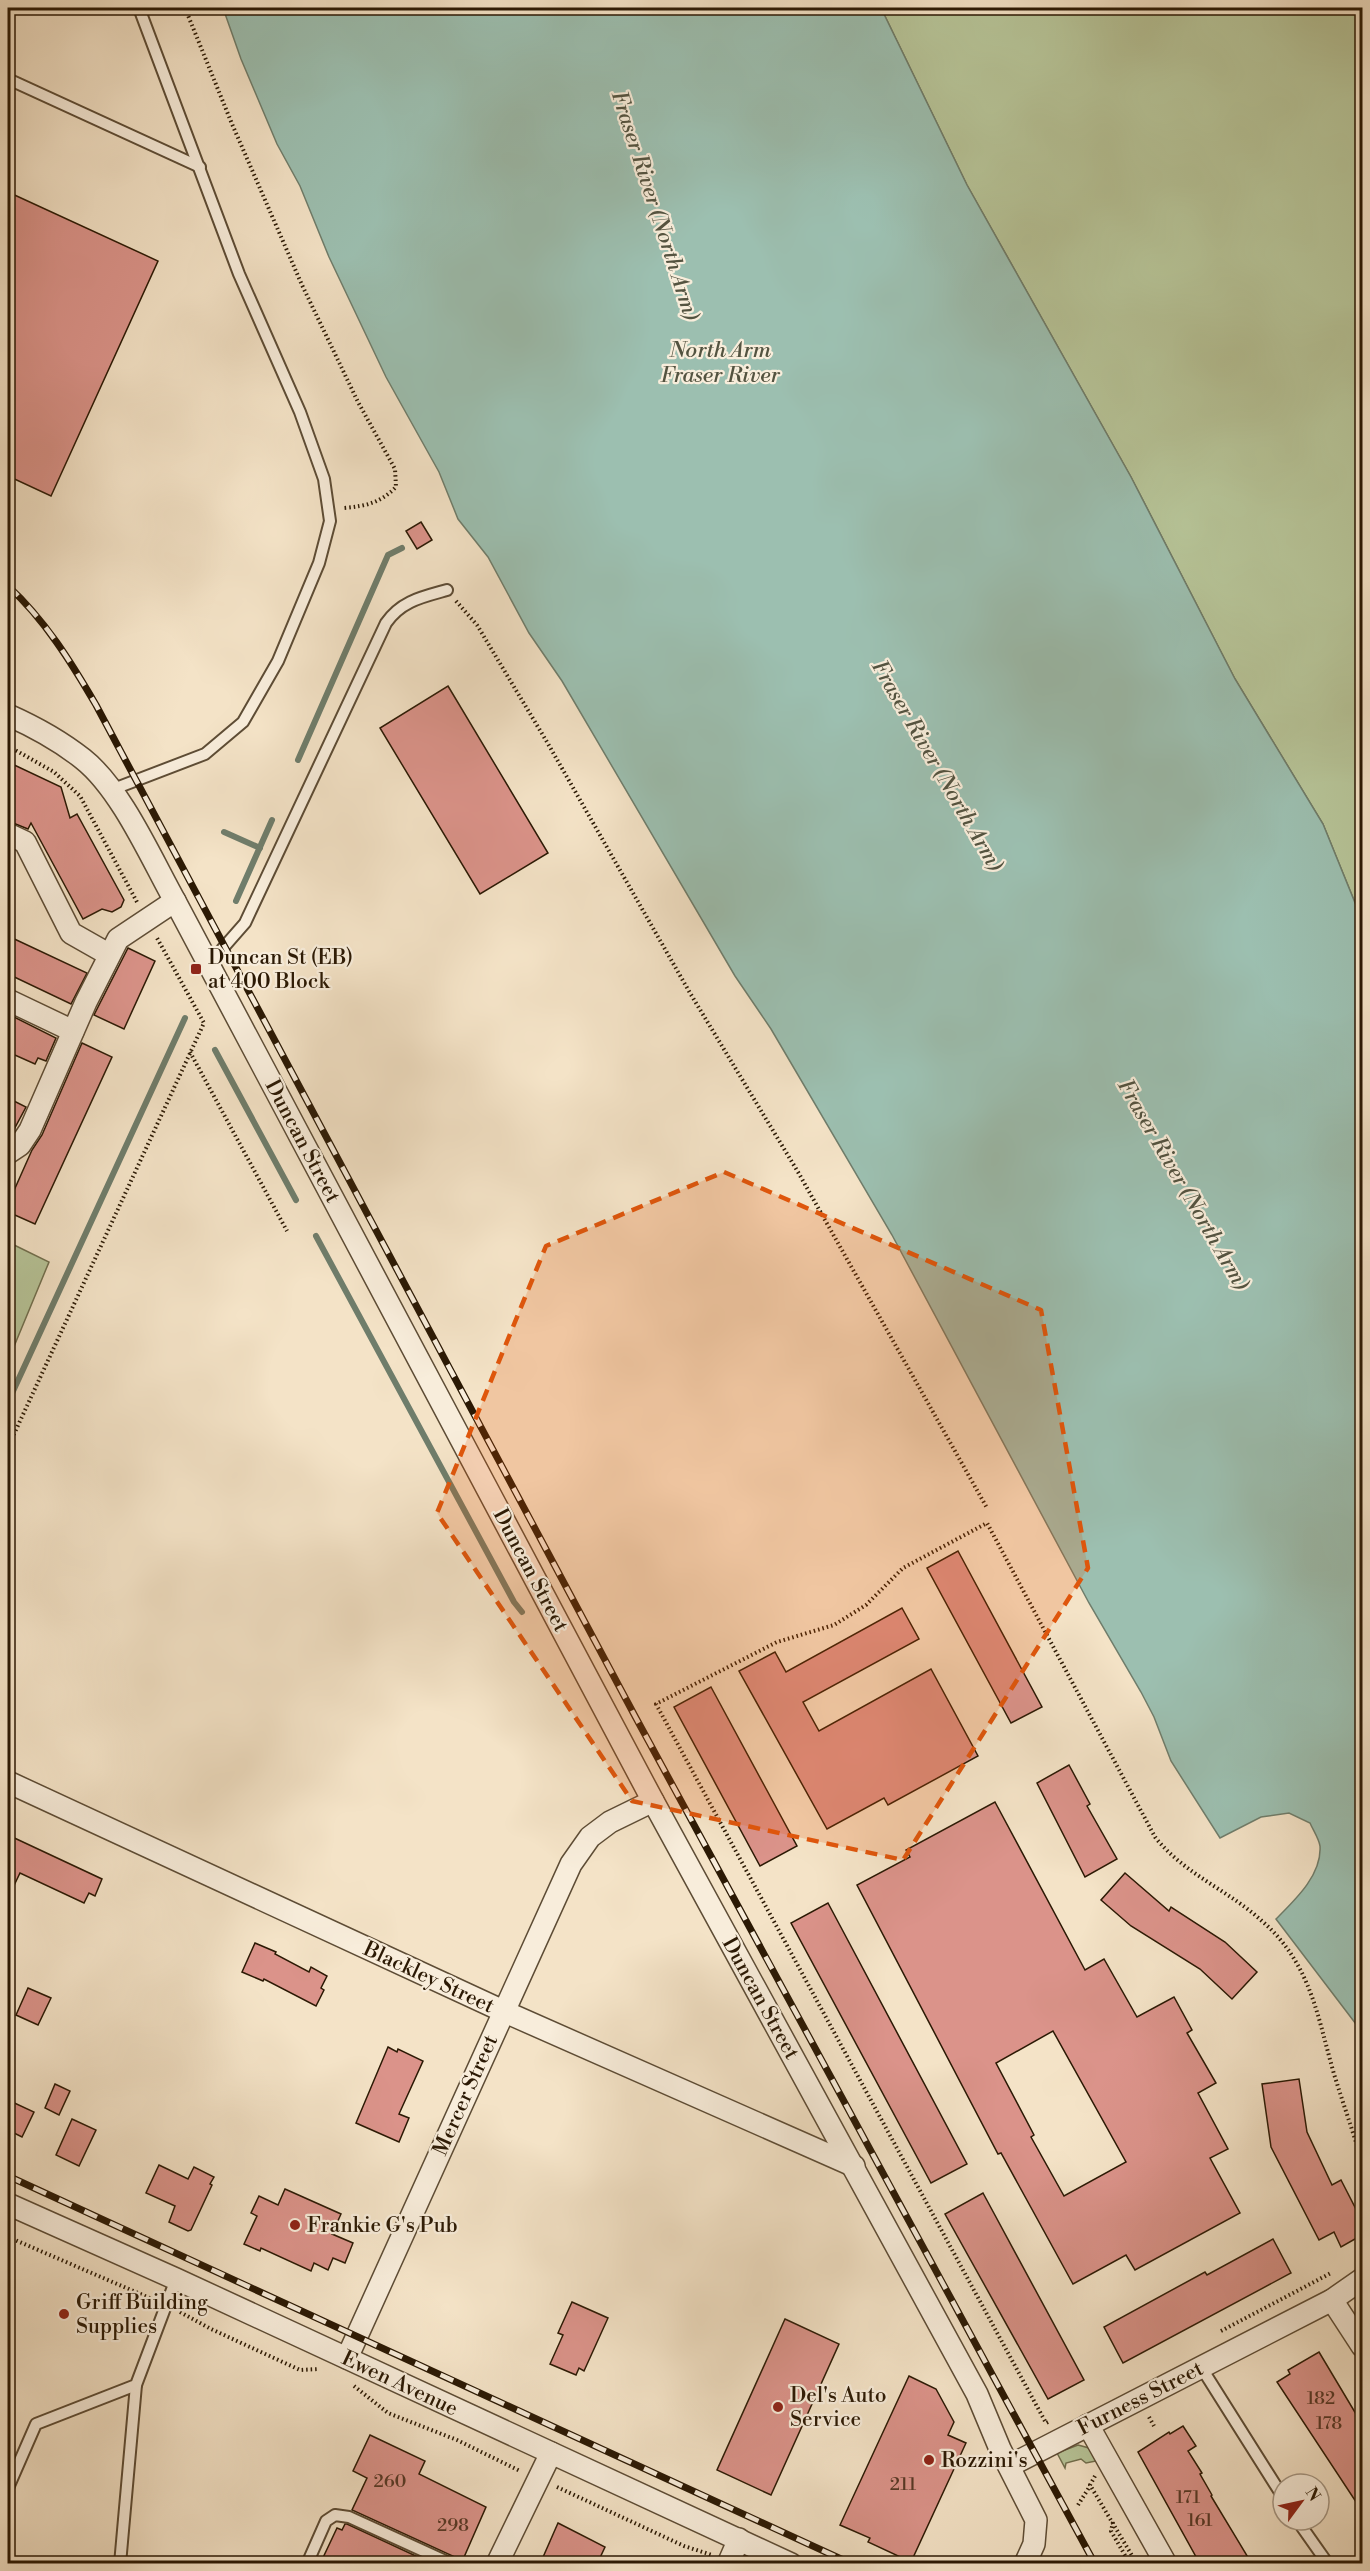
<svg xmlns="http://www.w3.org/2000/svg" width="1370" height="2571" font-family="'Libre Bodoni',serif">
	<rect width="100%" height="100%" fill="#f4e3c7"/>
	<filter id="stains"><feTurbulence type="fractalNoise" baseFrequency=".00333" numOctaves="4"/><feColorMatrix values="0 0 0 0 .2 0 0 0 0 .09 0 0 0 0 .02 0 0 0 .5 -.17"/></filter>
	<radialGradient id="worn" r=".72"><stop offset=".6" stop-color="#630" stop-opacity="0"/><stop offset="1" stop-color="#630" stop-opacity=".3"/></radialGradient>
	<g fill="#b7c599" stroke="#716f4e" stroke-width="1.5">
		<path d="M 881,8 L 1362,8 L 1362,920 L 1323,824 L 1235,679 L 1131,477 L 967,185 Z"/>
		<path d="M 8,1242 L 49,1262 L 8,1361 Z"/>
		<path d="M 1078,2445 L 1089,2448 L 1096,2461 L 1086,2463 L 1081,2459 L 1066,2463 L 1065,2468 L 1057,2453 Z"/>
	</g>
	<path fill="#9cbfb0" stroke="#6f7d6b" stroke-width="1.5" d="M 223,8 L 881,8 L 967,185 L 1131,477 L 1235,679 L 1323,824 L 1362,920 L 1362,2032 L 1276,1919 C 1295,1900 1322,1875 1320,1846 C 1319,1839 1313,1830 1310,1823 L 1289,1813 L 1261,1817 L 1220,1838 L 1171,1761 L 1154,1717 L 1141,1692 L 1089,1603 L 892,1235 L 771,1029 L 735,976 L 562,681 L 529,633 L 488,557 L 458,519 L 439,472 L 386,377 L 329,257 L 300,186 L 277,144 L 241,59 Z"/>
	<g fill="none" stroke-linecap="round" stroke-linejoin="round">
		<g stroke="#6f7d6b" stroke-width="6">
			<path d="M 298,760 L 388,555 L 402,548"/>
			<path d="M 224,832 L 260,848"/>
			<path d="M 236,901 L 272,820"/>
			<path d="M 215,1050 L 296,1200"/>
			<path d="M 316,1236 L 514,1602 L 522,1612"/>
			<path d="M 8,1402 L 185,1018"/>
		</g>
	</g>
	<g fill="#db938a" stroke="#2b1904" stroke-width="1.5" fill-rule="evenodd">
		<path d="M 8,192 L 158,261 L 51,496 L 8,476 Z"/>
		<path d="M 421,522 L 432,540 L 417,549 L 406,531 Z"/>
		<path d="M 448,686 L 548,853 L 480,894 L 380,728 Z"/>
		<path d="M 8,762 L 61,787 L 70,818 L 77,814 L 124,900 L 121,907 L 112,912 L 102,909 L 83,919 L 31,823 L 28,829 L 8,821 Z"/>
		<path d="M 8,936 L 87,973 L 71,1004 L 8,974 Z"/>
		<path d="M 128,948 L 155,961 L 124,1029 L 94,1015 Z"/>
		<path d="M 8,1014 L 56,1038 L 46,1061 L 38,1058 L 35,1064 L 8,1052 Z"/>
		<path d="M 82,1043 L 112,1057 L 35,1224 L 8,1212 L 8,1204 L 32,1150 L 42,1135 Z"/>
		<path d="M 8,1098 L 26,1107 L 11,1135 L 8,1134 Z"/>
		<path d="M 958,1551 L 1042,1707 L 1011,1723 L 927,1568 Z"/>
		<path d="M 902,1608 L 919,1639 L 803,1702 L 819,1731 L 931,1669 L 978,1756 L 888,1805 L 884,1798 L 827,1829 L 739,1671 L 775,1652 L 786,1672 Z"/>
		<path d="M 711,1687 L 797,1846 L 760,1866 L 674,1707 Z"/>
		<path d="M 1069,1765 L 1090,1804 L 1087,1806 L 1117,1859 L 1085,1877 L 1037,1783 Z"/>
		<path d="M 995,1802 L 1085,1970 L 1104,1959 L 1137,2017 L 1174,1997 L 1192,2030 L 1187,2033 L 1216,2083 L 1198,2093 L 1228,2149 L 1210,2158 L 1240,2213 L 1135,2270 L 1126,2255 L 1073,2284 L 1001,2153 L 998,2154 L 857,1885 L 910,1857 L 906,1850 ZM 1053,2031 L 1126,2162 L 1064,2196 L 1031,2137 L 1034,2135 L 996,2063 Z"/>
		<path d="M 8,1835 L 102,1879 L 95,1896 L 89,1893 L 84,1903 L 20,1873 L 8,1898 Z"/>
		<path d="M 1125,1873 L 1169,1911 L 1171,1907 L 1225,1942 L 1257,1972 L 1232,1999 L 1200,1969 L 1131,1926 L 1101,1900 Z"/>
		<path d="M 828,1903 L 967,2164 L 931,2183 L 791,1923 Z"/>
		<path d="M 255,1943 L 276,1952 L 275,1954 L 309,1972 L 311,1967 L 327,1976 L 321,1988 L 324,1990 L 316,2006 L 264,1979 L 263,1981 L 242,1972 Z"/>
		<path d="M 28,1988 L 51,1998 L 38,2025 L 16,2015 Z"/>
		<path d="M 388,2047 L 397,2052 L 398,2049 L 423,2061 L 399,2114 L 409,2118 L 399,2142 L 356,2123 Z"/>
		<path d="M 1299,2079 L 1307,2132 L 1332,2185 L 1341,2180 L 1362,2221 L 1362,2235 L 1341,2247 L 1334,2232 L 1319,2240 L 1271,2147 L 1262,2084 Z"/>
		<path d="M 55,2084 L 70,2091 L 59,2115 L 45,2108 Z"/>
		<path d="M 8,2100 L 34,2112 L 22,2137 L 8,2130 Z"/>
		<path d="M 72,2119 L 96,2130 L 79,2166 L 56,2155 Z"/>
		<path d="M 159,2165 L 188,2179 L 194,2167 L 214,2177 L 210,2184 L 212,2185 L 191,2230 L 188,2231 L 169,2222 L 175,2206 L 146,2193 Z"/>
		<path d="M 285,2189 L 341,2214 L 332,2234 L 353,2243 L 345,2263 L 333,2258 L 328,2270 L 314,2263 L 311,2271 L 261,2248 L 260,2251 L 244,2244 L 257,2216 L 251,2213 L 259,2196 L 278,2205 Z"/>
		<path d="M 983,2193 L 1084,2380 L 1048,2399 L 945,2214 Z"/>
		<path d="M 1273,2239 L 1291,2273 L 1123,2363 L 1104,2327 L 1205,2272 L 1207,2275 Z"/>
		<path d="M 572,2302 L 608,2318 L 584,2371 L 579,2368 L 576,2375 L 550,2364 L 563,2335 L 558,2333 Z"/>
		<path d="M 785,2319 L 839,2344 L 771,2495 L 717,2470 Z"/>
		<path d="M 1319,2352 L 1362,2424 L 1362,2511 L 1277,2382 L 1290,2374 L 1288,2370 Z"/>
		<path d="M 909,2376 L 936,2389 L 954,2422 L 948,2435 L 966,2443 L 911,2562 L 868,2542 L 870,2538 L 840,2525 Z"/>
		<path d="M 1183,2426 L 1196,2446 L 1188,2451 L 1202,2473 L 1200,2474 L 1212,2495 L 1211,2496 L 1252,2564 L 1200,2564 L 1138,2452 L 1169,2432 L 1170,2434 Z"/>
		<path d="M 370,2435 L 425,2461 L 419,2474 L 486,2507 L 461,2564 L 455,2557 L 352,2510 L 367,2478 L 353,2471 Z"/>
		<path d="M 558,2523 L 605,2547 L 597,2564 L 540,2564 Z"/>
		<path d="M 345,2524 L 347,2524 L 433,2564 L 320,2564 L 337,2528 L 342,2530 Z"/>
	</g>
	<g fill="none" stroke-linecap="round" stroke-linejoin="round">
		<g stroke="#5d4c35" stroke-width="14">
			<g id="service">
				<path d="M 8,79 L 200,167"/>
				<path d="M 111,790 L 205,754 L 243,722 L 278,661 L 319,563 L 330,521 L 324,479 L 300,412 L 239,274 L 139,8"/>
				<path d="M 209,964 L 245,923 L 386,623 C 401,601 422,597 447,590"/>
				<path d="M 1201,2367 L 1283,2497"/>
				<path d="M 8,2488 L 36,2424 L 136,2385 L 176,2279"/>
				<path d="M 1297,2520 L 1328,2564"/>
				<path d="M 120,2564 L 136,2385"/>
				<path d="M 307,2564 L 326,2521 L 335,2515 L 349,2517 L 452,2564"/>
			</g>
		</g>
		<g stroke="#5d4c35" stroke-width="24">
			<g id="minor">
				<path d="M 8,715 C 35,727 59,740 83,759 C 121,789 151,858 175,901 L 653,1801 L 977,2394 L 1000,2449 L 1036,2520 L 1034,2544 L 1025,2564"/>
				<path d="M 8,834 L 25,842 L 71,933 L 108,954"/>
				<path d="M 8,1000 L 73,1031"/>
				<path d="M 8,1153 L 20,1145 L 30,1130 L 86,1002 L 118,939 L 175,901"/>
				<path d="M 8,1782 L 503,2011 L 854,2166"/>
				<path d="M 8,2204 L 176,2279 L 791,2564"/>
				<path d="M 1332,2300 L 1362,2346"/>
				<path d="M 347,2358 L 571,1864 L 590,1837 L 610,1822 L 653,1801"/>
				<path d="M 1088,2425 L 1166,2564"/>
				<path d="M 1009,2466 L 1332,2300 L 1362,2279"/>
				<path d="M 497,2564 L 551,2453"/>
				<path d="M 728,2564 L 739,2539"/>
			</g>
		</g>
		<g stroke="#2b1904" stroke-width="4" stroke-dasharray="1.5 3" stroke-linecap="butt">
			<path d="M 185,8 L 232,124 L 302,285 L 358,402 L 395,469 L 396,487 C 380,503 366,506 344,508"/>
			<path d="M 456,601 L 477,625 L 547,742 L 690,993 L 798,1172 L 987,1508"/>
			<path d="M 8,746 L 54,772 L 80,796 L 137,902"/>
			<path d="M 190,1052 L 287,1231"/>
			<path d="M 8,1447 L 204,1023 L 157,938"/>
			<path d="M 8,2237 L 152,2299"/>
			<path d="M 180,2312 L 211,2329 L 300,2370 L 319,2369"/>
			<path d="M 1221,2331 L 1331,2273"/>
			<path d="M 354,2386 L 388,2413 L 457,2440 L 520,2471"/>
			<path d="M 1149,2417 L 1154,2426"/>
			<path d="M 1048,2422 L 1046,2423 L 656,1704 L 777,1642 L 834,1625 L 866,1605 L 903,1568 L 987,1523 L 1155,1837 C 1184,1874 1228,1890 1262,1921 C 1311,1964 1317,2015 1334,2074 C 1343,2103 1353,2132 1362,2161"/>
			<path d="M 1095,2476 L 1090,2485 L 1137,2564"/>
			<path d="M 557,2487 L 684,2546 L 712,2555"/>
			<path d="M 1078,2505 L 1090,2486"/>
			<path d="M 1113,2522 L 1111,2531 L 1130,2564"/>
		</g>
		<use href="#service" stroke="#f8eddb" stroke-width="10"/>
		<use href="#minor" stroke="#f8eddb" stroke-width="21"/>
		<g stroke="#2b1904" stroke-width="7">
			<g id="rail">
				<path d="M 8,586 C 45,620 71,662 96,705 L 636,1718 L 1095,2564"/>
				<path d="M 8,2176 L 852,2564"/>
			</g>
		</g>
		<use href="#rail" stroke="#f8eddb" stroke-width="4.5" stroke-dasharray="14" stroke-linecap="butt"/>
	</g>
	<path fill="#df560c" fill-opacity="0.2" stroke="#df560c" stroke-width="4.5" stroke-dasharray="12 8" stroke-linejoin="round" d="M 724,1172 L 1041,1310 L 1088,1568 L 903,1860 L 632,1801 L 437,1513 L 546,1246 Z"/>
	<g fill="#8f2418" stroke="#f8eddb" stroke-width="2">
		<rect x="190" y="963" width="12" height="12" rx="3"/>
		<circle cx="295" cy="2225" r="6"/>
		<circle cx="64" cy="2314" r="6"/>
		<circle cx="778" cy="2407" r="6"/>
		<circle cx="929" cy="2460" r="6"/>
	</g>
	<g text-anchor="middle" stroke-width="4.5" stroke-linejoin="round" paint-order="stroke">
		<g font-size="18" fill="#573826">
			<text x="1321" y="2404">182</text>
			<text x="1329" y="2429">178</text>
			<text x="390" y="2487">260</text>
			<text x="903" y="2490">211</text>
			<text x="1188" y="2503">171</text>
			<text x="1200" y="2526">161</text>
			<text x="453" y="2531">298</text>
		</g>
		<g font-size="21" fill="#2b1904" stroke="#f8eddb" text-anchor="start">
			<text x="208" y="964">Duncan St (EB)<tspan x="208" dy="24">at 400 Block</tspan></text>
			<text x="307" y="2232">Frankie G's Pub</text>
			<text x="76" y="2309">Griff Building<tspan x="76" dy="24">Supplies</tspan></text>
			<text x="790" y="2402">Del's Auto<tspan x="790" dy="24">Service</tspan></text>
			<text x="941" y="2467">Rozzini's</text>
		</g>
		<g font-size="21" fill="#2b1904" stroke="#f8eddb">
			<text transform="translate(303 1141) rotate(62)" y="7">Duncan Street</text>
			<text transform="translate(531 1570) rotate(62)" y="7">Duncan Street</text>
			<text transform="translate(429 1977) rotate(25)" y="7">Blackley Street</text>
			<text transform="translate(761 1998) rotate(61)" y="7">Duncan Street</text>
			<text transform="translate(465 2095) rotate(-66)" y="7">Mercer Street</text>
			<text transform="translate(400 2383) rotate(25)" y="7">Ewen Avenue</text>
			<text transform="translate(1140 2398) rotate(-27)" y="7">Furness Street</text>
		</g>
		<g font-size="22" font-style="italic" fill="#535340" stroke="#f8eddb">
			<text transform="translate(656 205) rotate(72)" y="8">Fraser River (North Arm)</text>
			<text x="720" y="357">North Arm<tspan x="720" dy="25">Fraser River</tspan></text>
			<text transform="translate(938 765) rotate(60)" y="8">Fraser River (North Arm)</text>
			<text transform="translate(1184 1184) rotate(60)" y="8">Fraser River (North Arm)</text>
		</g>
	</g>
	<rect width="1370" height="2571" fill="none" stroke="#f4e3c7" stroke-width="30"/>
	<rect x="9" y="9" width="1352" height="2553" fill="none" stroke="#2b1904" stroke-width="3"/>
	<rect x="15" y="15" width="1340" height="2541" fill="none" stroke="#2b1904" stroke-width="1.5"/>
	<g transform="translate(1301 2502) rotate(57)"><circle r="28" fill="#f8eddb" stroke="#a69885" stroke-width="1.5"/>
	<path d="M0-4.5L10 22L0 15L-10 22Z" fill="#8f2418"/>
	<text y="-9" font-size="16" font-weight="bold" text-anchor="middle" fill="#2b1904">N</text>
	</g>
	<rect width="100%" height="100%" filter="url(#stains)"/>
	<rect width="100%" height="100%" fill="url(#worn)"/>
</svg>
